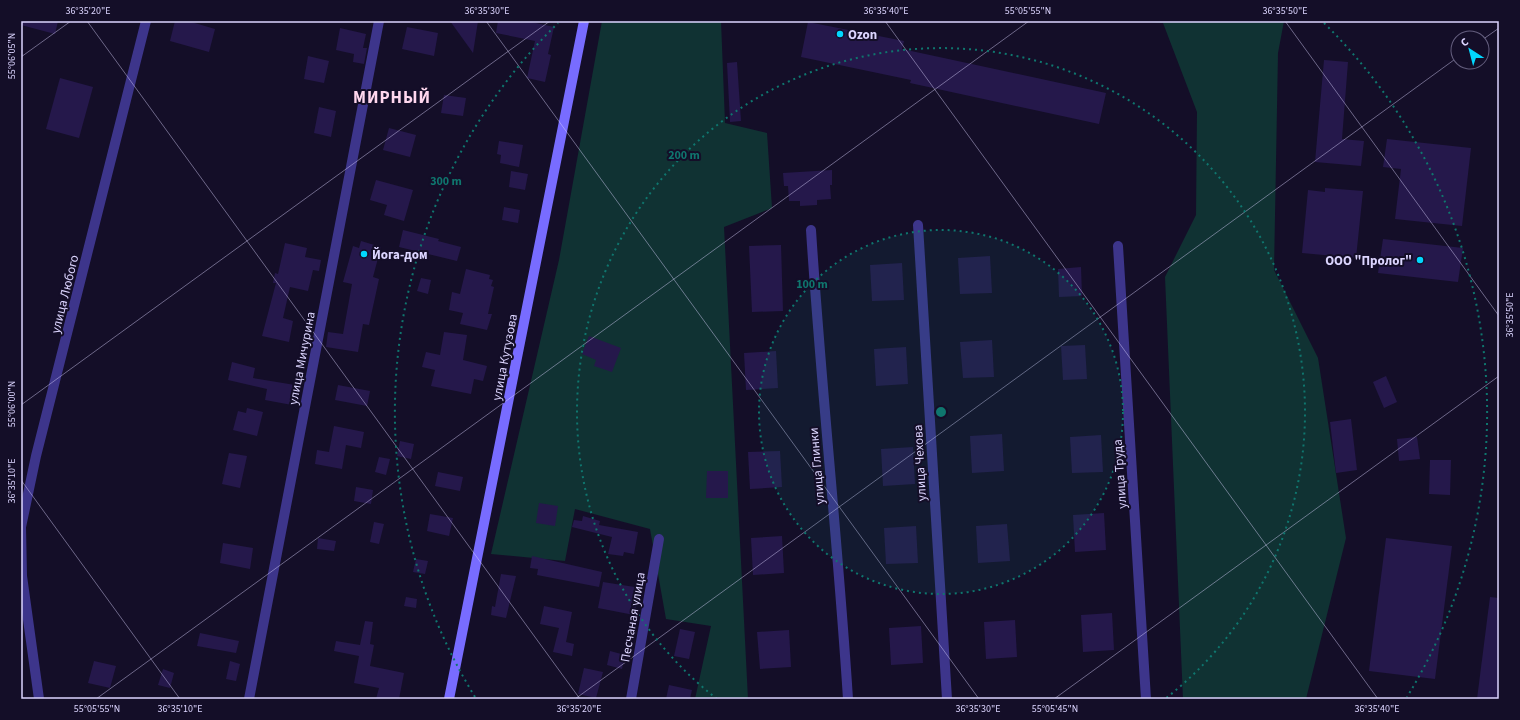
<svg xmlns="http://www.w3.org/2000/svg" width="1520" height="720" font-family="'Source Sans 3',sans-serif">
	<rect width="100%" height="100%" fill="#140e28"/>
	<g fill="#103233">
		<path d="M 602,21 L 721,21 L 725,123 L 767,133 L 772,208 L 724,227 L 748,699 L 695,699 L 711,626 L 666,619 L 650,529 L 575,509 L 565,561 L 491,554 L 559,260 Z"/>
		<path d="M 1140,21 L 1284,21 L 1278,53 L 1274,270 L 1318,358 L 1346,538 L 1306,699 L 1183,699 L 1165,277 L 1196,215 L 1197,112 L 1163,23 Z"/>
	</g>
	<g fill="#25184b">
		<path d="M 21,21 L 58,21 L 55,34 L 21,25 Z"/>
		<path d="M 175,21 L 188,21 L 215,29 L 209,52 L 170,41 Z"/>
		<path d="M 450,21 L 478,21 L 473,53 Z"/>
		<path d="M 498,21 L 527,21 L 554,27 L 548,54 L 551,55 L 545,82 L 527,78 L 535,41 L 496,33 Z"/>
		<path d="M 808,22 L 904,41 L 902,49 L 1106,93 L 1099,124 L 910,83 L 911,80 L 801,57 Z"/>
		<path d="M 407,27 L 438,33 L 434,56 L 402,49 Z"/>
		<path d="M 340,28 L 366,34 L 363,48 L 367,48 L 364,64 L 353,62 L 354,54 L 336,50 Z"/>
		<path d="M 308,56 L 329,61 L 324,83 L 304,79 Z"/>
		<path d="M 1324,60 L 1348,62 L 1342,139 L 1364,141 L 1361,166 L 1315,162 Z"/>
		<path d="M 737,62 L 741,121 L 730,122 L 727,63 Z"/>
		<path d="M 60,78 L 93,87 L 79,138 L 46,129 Z"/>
		<path d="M 444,95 L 466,98 L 463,116 L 441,113 Z"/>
		<path d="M 319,107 L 336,111 L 331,137 L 314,133 Z"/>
		<path d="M 389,128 L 416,135 L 410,157 L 383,150 Z"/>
		<path d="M 1387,139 L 1471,148 L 1462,226 L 1395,219 L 1401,169 L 1383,167 Z"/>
		<path d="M 499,141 L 523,145 L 519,167 L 500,163 L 501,155 L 497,154 Z"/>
		<path d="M 832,170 L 832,185 L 830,185 L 831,199 L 817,200 L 817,205 L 800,206 L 800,201 L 789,201 L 788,186 L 784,186 L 783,173 Z"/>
		<path d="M 511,171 L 528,174 L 525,190 L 509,187 Z"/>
		<path d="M 376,180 L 413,190 L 404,221 L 384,215 L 387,205 L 370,200 Z"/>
		<path d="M 1325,188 L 1363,191 L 1356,258 L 1302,253 L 1308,190 L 1325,192 Z"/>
		<path d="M 504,207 L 520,210 L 518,223 L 502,220 Z"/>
		<path d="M 403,230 L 439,239 L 438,241 L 461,247 L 457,261 L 399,247 Z"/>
		<path d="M 1383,239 L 1463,248 L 1458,282 L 1378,273 Z"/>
		<path d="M 361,241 L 381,247 L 373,277 L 379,279 L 369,325 L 363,324 L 358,352 L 326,347 L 328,332 L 343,334 L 352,284 L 343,282 L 353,246 L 359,248 Z"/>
		<path d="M 285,243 L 307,248 L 305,257 L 321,260 L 319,271 L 313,270 L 308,291 L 290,287 L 283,318 L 293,321 L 289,342 L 262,336 L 276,283 L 273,283 L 275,273 L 278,274 Z"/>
		<path d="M 781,245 L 783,311 L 752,312 L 749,246 Z"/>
		<path d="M 990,256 L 992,293 L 960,294 L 958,258 Z"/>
		<path d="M 902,263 L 904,300 L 872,301 L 870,265 Z"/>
		<path d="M 1081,267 L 1082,296 L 1059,297 L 1058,269 Z"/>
		<path d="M 466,269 L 490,275 L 489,279 L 493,280 L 491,286 L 494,287 L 488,314 L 492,314 L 487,330 L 460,324 L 463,313 L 449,310 L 452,292 L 460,294 Z"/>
		<path d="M 421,278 L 431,280 L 428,294 L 417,291 Z"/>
		<path d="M 444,332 L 467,335 L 463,360 L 487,366 L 483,381 L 474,379 L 471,394 L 431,386 L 435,370 L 422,367 L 426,352 L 440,355 Z"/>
		<path d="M 589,336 L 621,348 L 612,372 L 594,366 L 596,360 L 582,354 Z"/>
		<path d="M 992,340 L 994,377 L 963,378 L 960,342 Z"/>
		<path d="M 1085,345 L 1087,379 L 1063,380 L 1061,346 Z"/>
		<path d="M 906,347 L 908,384 L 876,386 L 874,349 Z"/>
		<path d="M 776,351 L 778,388 L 746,390 L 744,353 Z"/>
		<path d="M 232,362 L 255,368 L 253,378 L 295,385 L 292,405 L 265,400 L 267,389 L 228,380 Z"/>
		<path d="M 1386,376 L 1397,402 L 1384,408 L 1373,382 Z"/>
		<path d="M 338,385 L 370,391 L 367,406 L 335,400 Z"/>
		<path d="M 247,408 L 263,412 L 257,436 L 233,430 L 238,411 L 246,413 Z"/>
		<path d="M 1351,419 L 1357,470 L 1336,473 L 1330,422 Z"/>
		<path d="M 334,426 L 364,432 L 361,448 L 346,445 L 342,469 L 315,464 L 317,450 L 329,452 Z"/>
		<path d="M 1002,434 L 1004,471 L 972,473 L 970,436 Z"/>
		<path d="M 1101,435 L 1103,472 L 1072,473 L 1070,437 Z"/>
		<path d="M 1417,437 L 1420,459 L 1399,461 L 1397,439 Z"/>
		<path d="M 400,441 L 414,444 L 411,459 L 397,456 Z"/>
		<path d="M 913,447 L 915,484 L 883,486 L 881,449 Z"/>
		<path d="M 780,451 L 782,487 L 750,489 L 748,452 Z"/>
		<path d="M 229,453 L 247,456 L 240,488 L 222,484 Z"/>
		<path d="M 379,457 L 390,459 L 386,475 L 375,472 Z"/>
		<path d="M 1430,460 L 1451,460 L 1450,495 L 1429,494 Z"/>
		<path d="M 707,471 L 728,471 L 728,498 L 706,498 Z"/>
		<path d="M 438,472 L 463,477 L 460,491 L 435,486 Z"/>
		<path d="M 356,487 L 373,490 L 371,504 L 354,501 Z"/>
		<path d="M 539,503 L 558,506 L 555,526 L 536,523 Z"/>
		<path d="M 1104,513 L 1106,550 L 1075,552 L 1073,515 Z"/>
		<path d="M 430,514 L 453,518 L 449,536 L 427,531 Z"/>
		<path d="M 583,516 L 600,521 L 599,525 L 638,532 L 634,554 L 624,552 L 623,556 L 608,554 L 612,537 L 572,527 L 574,520 L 582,521 Z"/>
		<path d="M 374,522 L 384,524 L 379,544 L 370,542 Z"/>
		<path d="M 1007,524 L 1010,561 L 978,563 L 976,526 Z"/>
		<path d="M 916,526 L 918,563 L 886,564 L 884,528 Z"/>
		<path d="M 782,536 L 784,573 L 753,575 L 751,538 Z"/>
		<path d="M 318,538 L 336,541 L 334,551 L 317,549 Z"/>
		<path d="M 1386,538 L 1452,546 L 1435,679 L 1369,671 Z"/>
		<path d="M 223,543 L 253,548 L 250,569 L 220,563 Z"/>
		<path d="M 532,556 L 602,572 L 599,587 L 537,575 L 538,569 L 530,568 Z"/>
		<path d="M 416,559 L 428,561 L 425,574 L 413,572 Z"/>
		<path d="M 501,574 L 516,576 L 506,618 L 491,615 L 492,606 L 495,607 Z"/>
		<path d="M 603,582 L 641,588 L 634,615 L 598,608 Z"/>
		<path d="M 406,597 L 417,599 L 416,608 L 404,606 Z"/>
		<path d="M 1490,597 L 1499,598 L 1499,699 L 1477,699 Z"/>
		<path d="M 544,606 L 572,612 L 566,642 L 574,644 L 572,656 L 553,652 L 559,628 L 540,624 Z"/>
		<path d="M 1112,613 L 1114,650 L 1083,652 L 1081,615 Z"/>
		<path d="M 1015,620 L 1017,657 L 986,659 L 984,622 Z"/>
		<path d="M 365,621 L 373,622 L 370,644 L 374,645 L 370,666 L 404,673 L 399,699 L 376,699 L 379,688 L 354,683 L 359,656 L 334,651 L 336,641 L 360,645 Z"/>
		<path d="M 921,626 L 923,663 L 891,665 L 889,628 Z"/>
		<path d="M 680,629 L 695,632 L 689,659 L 674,656 Z"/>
		<path d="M 789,630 L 791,667 L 760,669 L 757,632 Z"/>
		<path d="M 200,633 L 239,641 L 236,653 L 197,646 Z"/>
		<path d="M 610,651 L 625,655 L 622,669 L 607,665 Z"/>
		<path d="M 94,661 L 116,666 L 110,688 L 88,683 Z"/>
		<path d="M 230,661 L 240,664 L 236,681 L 226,679 Z"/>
		<path d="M 584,668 L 603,672 L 596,698 L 578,694 Z"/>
		<path d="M 163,669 L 174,673 L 170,688 L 158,685 Z"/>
		<path d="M 669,685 L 692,690 L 690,699 L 666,699 Z"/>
	</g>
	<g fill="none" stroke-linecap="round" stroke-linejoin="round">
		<g stroke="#3d358b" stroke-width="10">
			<path d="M 918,225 L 947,699"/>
			<path d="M 811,230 C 821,387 838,542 848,699"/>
			<path d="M 1118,246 L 1146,699"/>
			<path d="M 249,699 L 379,21"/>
			<path d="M 631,699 L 659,539"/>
		</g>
		<path stroke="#3d358b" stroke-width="10" d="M 39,699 L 22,576 L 21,527 L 36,456 L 146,21"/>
		<path stroke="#786cff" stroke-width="10" d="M 449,699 L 584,21"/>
	</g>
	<path fill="none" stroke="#dcd5ff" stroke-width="1" stroke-opacity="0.45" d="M 87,21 L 580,699M 486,21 L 979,699M 885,21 L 1378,699M 1285,21 L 1499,316M 1482,40 L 1499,28M 21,57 L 71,21M 21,405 L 550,21M 21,480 L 180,699M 96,699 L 1029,21M 575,699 L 1458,57M 1054,699 L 1499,376"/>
	<circle cx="941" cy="412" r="182" fill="#0f766e" fill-opacity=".12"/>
	<g fill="none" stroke="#0f766e" stroke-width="2" stroke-dasharray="2 4">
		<circle cx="941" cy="412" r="182"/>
		<path d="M717 699A364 364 0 1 1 1165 699"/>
		<path d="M475 697A546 546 0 0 1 558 23M1324 23A546 546 0 0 1 1407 697"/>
	</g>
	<g fill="#01d7ff" stroke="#140e28" stroke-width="1.5">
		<circle cx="840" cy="34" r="4"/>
		<circle cx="364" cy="254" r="4"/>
		<circle cx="1420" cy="260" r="4"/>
	</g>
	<g text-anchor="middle" stroke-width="4" stroke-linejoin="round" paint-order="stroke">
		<g font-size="13" font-weight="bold" fill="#dcd5ff" stroke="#140e28" text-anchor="start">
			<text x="848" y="39">Ozon</text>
			<text x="372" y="259">Йога-дом</text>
			<text x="1412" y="265" text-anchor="end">ООО "Пролог"</text>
		</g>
		<g font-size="13" fill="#dcd5ff" stroke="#140e28">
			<text transform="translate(64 294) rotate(-76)" y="5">улица Любого</text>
			<text transform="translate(504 357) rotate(-79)" y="5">улица Кутузова</text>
			<text transform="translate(301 358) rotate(-79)" y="5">улица Мичурина</text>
			<text transform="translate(919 463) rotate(-93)" y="5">улица Чехова</text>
			<text transform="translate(816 466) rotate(-95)" y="5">улица Глинки</text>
			<text transform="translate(1119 474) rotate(-94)" y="5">улица Труда</text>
			<text transform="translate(632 617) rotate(-80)" y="5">Песчаная улица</text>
		</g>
		<g font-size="17" font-weight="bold" letter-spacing="1" fill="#ffd7ee" stroke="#140e28">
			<text x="392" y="103">МИРНЫЙ</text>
		</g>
	</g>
	<circle cx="941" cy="412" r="6" fill="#0f766e" stroke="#140e28" stroke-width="2"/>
	<g font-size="12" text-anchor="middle" font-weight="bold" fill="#0f766e" stroke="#140e28" stroke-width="4" stroke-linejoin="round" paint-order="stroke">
		<text x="684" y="159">200 m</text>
		<text x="446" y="185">300 m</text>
		<text x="812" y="288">100 m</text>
	</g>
	<rect width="1520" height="720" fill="none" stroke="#140e28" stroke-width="44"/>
	<g transform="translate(1470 50) rotate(324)"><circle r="19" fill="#140e28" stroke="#645e7e"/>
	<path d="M0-3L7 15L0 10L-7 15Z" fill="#01d7ff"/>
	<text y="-6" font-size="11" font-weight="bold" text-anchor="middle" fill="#dcd5ff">С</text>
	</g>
	<rect x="22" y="22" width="1476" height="676" fill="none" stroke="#dcd5ff" stroke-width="1.5"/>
	<g font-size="10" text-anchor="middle" fill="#dcd5ff">
		<text x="88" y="14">36°35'20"E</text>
		<text x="487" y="14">36°35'30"E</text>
		<text x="886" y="14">36°35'40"E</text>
		<text x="1028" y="14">55°05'55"N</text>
		<text x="1285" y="14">36°35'50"E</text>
		<text transform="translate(11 56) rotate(-90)" y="4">55°06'05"N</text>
		<text transform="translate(1509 315) rotate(-90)" y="4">36°35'50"E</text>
		<text transform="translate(11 404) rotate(-90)" y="4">55°06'00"N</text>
		<text transform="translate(11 481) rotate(-90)" y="4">36°35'10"E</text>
		<text x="97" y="712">55°05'55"N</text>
		<text x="180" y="712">36°35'10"E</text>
		<text x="579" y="712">36°35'20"E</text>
		<text x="978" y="712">36°35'30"E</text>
		<text x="1055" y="712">55°05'45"N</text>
		<text x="1377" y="712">36°35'40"E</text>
	</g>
</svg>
